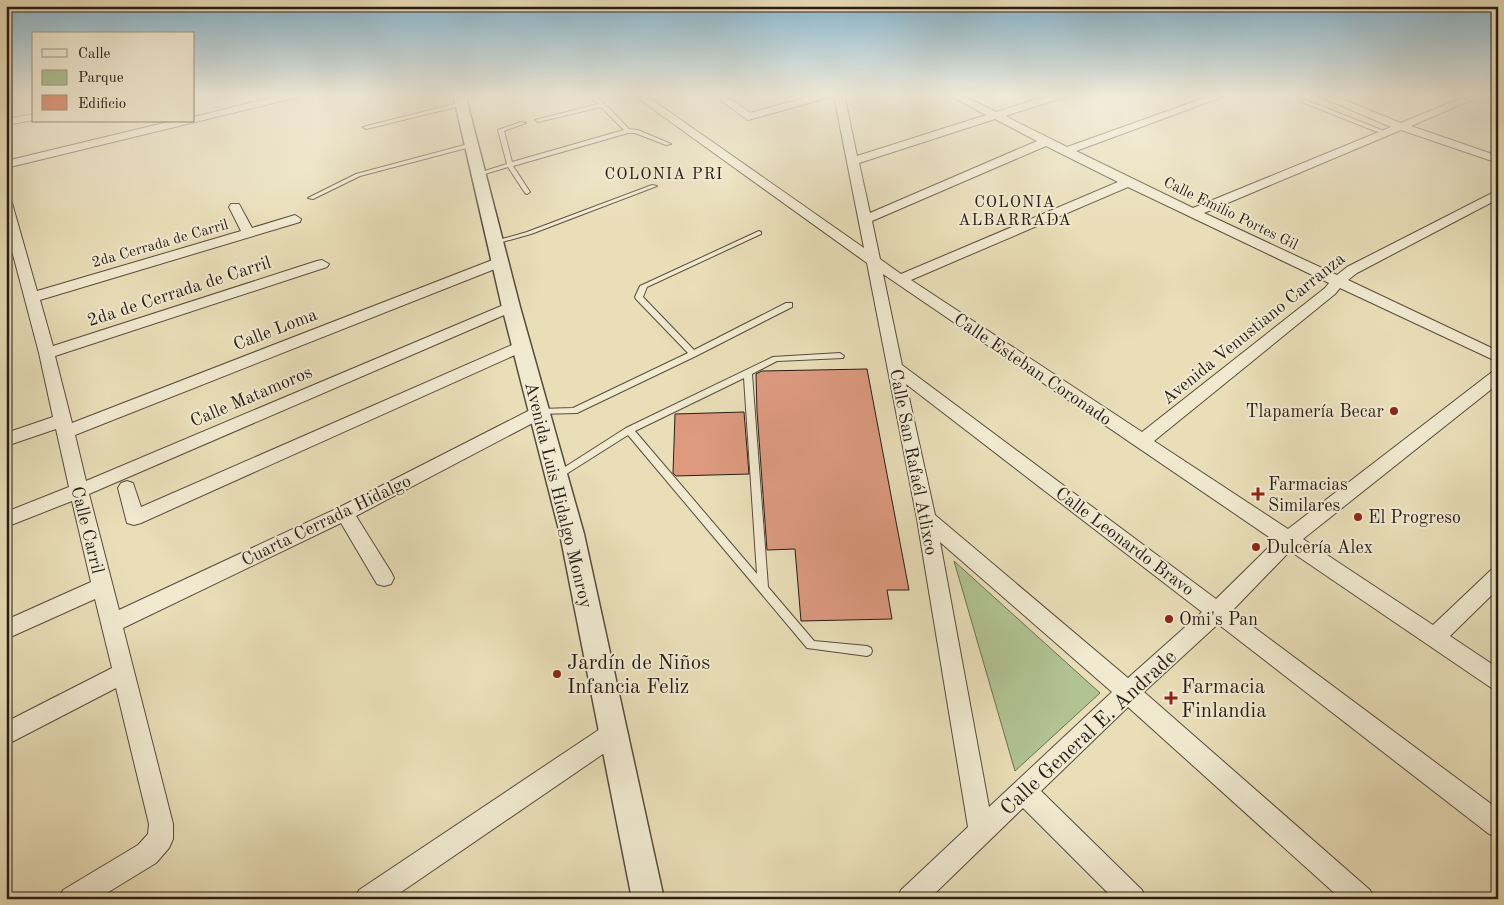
<svg xmlns="http://www.w3.org/2000/svg" width="1504" height="905" font-family="'Old Standard TT',serif">
	<rect width="100%" height="100%" fill="#e9deb8"/>
	<filter id="stains"><feTurbulence type="fractalNoise" baseFrequency=".004" numOctaves="4"/><feColorMatrix values="0 0 0 0 .2 0 0 0 0 .09 0 0 0 0 .02 0 0 0 .5 -.17"/></filter>
	<radialGradient id="worn" r=".72"><stop offset=".6" stop-color="#630" stop-opacity="0"/><stop offset="1" stop-color="#630" stop-opacity=".3"/></radialGradient>
	<path fill="#b1c293" stroke="#6c6f54" d="M 954,561 L 1100,693 L 1015,771 Z"/>
	<g fill="#dd9a7f" stroke="#281c16">
		<path d="M 867,369 L 909,590 L 887,590 L 892,619 L 801,621 L 795,549 L 767,550 L 757,411 L 756,374 L 762,371 Z"/>
		<path d="M 744,412 L 749,474 L 676,476 L 673,473 L 675,414 Z"/>
	</g>
	<g fill="none" stroke-linecap="round" stroke-linejoin="round">
		<g stroke="#584c3e" stroke-width="2">
			<g id="service">
				<path d="M 595,96 L 605,104 L 629,129 L 638,130 L 671,144 L 666,145 L 635,133 L 628,133 L 513,166 L 530,192 L 527,194 L 525,193 L 508,167 L 478,176 L 475,174 L 507,164 L 498,130 L 521,122 L 526,123 L 504,131 L 512,162 L 624,130 L 601,107 L 538,122 L 535,120 L 598,104 L 592,98 Z"/>
				<path d="M 1301,98 L 1389,133 L 1390,134 L 1385,135 L 1299,101 L 1298,100 Z"/>
				<path d="M 462,102 L 465,104 L 464,105 L 366,129 L 363,127 Z"/>
				<path d="M 472,143 L 474,144 L 474,146 L 360,176 L 313,199 L 308,198 L 356,174 Z"/>
				<path d="M 652,185 L 657,186 L 531,234 L 495,244 L 492,242 L 527,232 Z"/>
				<path d="M 759,231 L 761,232 L 761,234 L 647,287 L 643,297 L 694,350 L 786,303 L 792,303 L 792,307 L 696,356 L 577,413 L 537,414 L 536,412 L 540,409 L 573,408 L 688,353 L 636,299 L 635,297 L 640,286 Z"/>
				<path d="M 840,353 L 844,356 L 843,358 L 777,361 L 752,374 L 768,587 L 814,641 L 867,646 L 871,648 L 872,651 L 871,654 L 867,656 L 807,648 L 628,435 L 560,478 L 554,478 L 553,476 L 554,474 L 626,428 L 773,357 ZM 744,378 L 757,574 L 635,431 Z"/>
			</g>
		</g>
		<g stroke="#584c3e" stroke-width="2">
			<g id="minor">
				<path d="M 285,94 L 299,95 L 298,97 L 6,168 L 6,161 L 172,121 L 194,121 L 194,117 Z"/>
				<path d="M 463,94 L 484,94 L 483,96 L 460,101 L 455,98 Z"/>
				<path d="M 632,94 L 644,94 L 864,248 L 834,96 L 748,120 L 712,94 L 724,94 L 750,113 L 818,94 L 844,94 L 857,156 L 986,115 L 947,94 L 960,94 L 996,112 L 1053,94 L 1069,94 L 1068,96 L 1005,116 L 1067,147 L 1215,94 L 1230,94 L 1076,151 L 1193,208 L 1391,127 L 1314,94 L 1329,94 L 1401,123 L 1471,94 L 1485,94 L 1411,126 L 1498,156 L 1498,163 L 1401,130 L 1204,213 L 1337,275 L 1347,267 L 1498,190 L 1498,199 L 1357,273 L 1348,280 L 1498,351 L 1498,362 L 1340,288 L 1335,294 L 1154,441 L 1288,529 L 1492,372 L 1498,371 L 1498,384 L 1303,539 L 1433,625 L 1491,570 L 1498,568 L 1498,589 L 1450,636 L 1498,668 L 1498,690 L 1490,687 L 1290,551 L 1232,611 L 1498,809 L 1498,837 L 1489,834 L 1218,624 L 1144,692 L 1370,890 L 1374,899 L 1341,899 L 1128,707 L 1041,791 L 1142,890 L 1146,899 L 1114,899 L 1023,808 L 929,899 L 897,899 L 901,890 L 968,827 L 917,519 L 867,263 ZM 995,119 L 1037,141 L 870,213 L 859,163 ZM 1046,146 L 1118,182 L 901,274 L 880,259 L 872,221 ZM 1128,187 L 1329,283 L 1325,288 L 1142,432 L 911,280 ZM 883,274 L 1275,541 L 1216,599 L 902,365 ZM 906,384 L 1202,612 L 1128,678 L 935,515 ZM 940,542 L 1112,692 L 989,807 Z"/>
				<path d="M 34,114 L 34,120 L 6,125 L 6,119 Z"/>
				<path d="M 6,199 L 12,203 L 37,291 L 241,231 L 229,207 L 231,204 L 239,204 L 252,228 L 295,215 L 301,219 L 300,222 L 40,300 L 53,346 L 317,261 L 322,260 L 329,264 L 327,267 L 55,356 L 72,423 L 495,259 L 505,259 L 507,262 L 505,265 L 75,435 L 86,481 L 506,304 L 516,304 L 518,307 L 516,310 L 89,494 L 119,610 L 338,508 L 534,408 L 540,406 L 546,408 L 548,412 L 546,416 L 356,516 L 391,572 L 394,578 L 391,584 L 384,586 L 377,584 L 341,523 L 123,628 L 173,824 L 173,839 L 169,848 L 156,863 L 97,899 L 59,899 L 63,890 L 138,845 L 148,834 L 149,824 L 116,688 L 6,745 L 6,722 L 112,668 L 95,599 L 6,639 L 6,620 L 91,582 L 72,501 L 6,527 L 6,512 L 69,487 L 56,429 L 6,446 L 6,433 L 53,417 L 39,353 L 6,228 Z"/>
				<path d="M 521,341 L 526,342 L 529,346 L 526,350 L 141,523 L 134,525 L 127,523 L 118,488 L 121,483 L 127,481 L 133,483 L 141,507 Z"/>
				<path d="M 614,722 L 622,725 L 626,733 L 622,741 L 391,899 L 355,899 L 359,890 L 606,725 Z"/>
			</g>
		</g>
		<g stroke="#584c3e" stroke-width="3">
			<path id="tertiary" d="M 453,94 L 465,94 L 520,307 L 584,534 L 664,899 L 632,899 L 560,534 L 502,307 Z"/>
		</g>
		<use href="#service" fill="#f1ead1" fill-rule="evenodd"/>
		<use href="#minor" fill="#f1ead1" fill-rule="evenodd"/>
		<use href="#tertiary" fill="#f1ead1" fill-rule="evenodd"/>
	</g>
	<linearGradient id="sky" x2="0" y2="1"><stop stop-color="#87b7d2"/><stop offset="0.43" stop-color="#f5f0df"/><stop offset="1" stop-color="#f5f0df" stop-opacity="0"/></linearGradient>
	<rect width="1504" height="221" fill="url(#sky)"/>
	<g fill="#8f2418" stroke="#f1ead1" stroke-width="2">
		<circle cx="1394" cy="411" r="5"/>
		<path d="M1255.5 486.5h5v5h5v5h-5v5h-5v-5h-5v-5h5z"/>
		<circle cx="1358" cy="517" r="5"/>
		<circle cx="1256" cy="547" r="5"/>
		<circle cx="1169" cy="619" r="5"/>
		<circle cx="557" cy="674" r="5"/>
		<path d="M1168.5 690.5h5v5h5v5h-5v5h-5v-5h-5v-5h5z"/>
	</g>
	<g text-anchor="middle" stroke-width="4" stroke-linejoin="round" paint-order="stroke">
		<g font-size="15" fill="#281c16" stroke="#f1ead1">
			<text transform="translate(1231 213) rotate(26)" y="5">Calle Emilio Portes Gil</text>
			<text transform="translate(160 243) rotate(-16)" y="5">2da Cerrada de Carril</text>
		</g>
		<g font-size="16" letter-spacing="1" fill="#281c16" stroke="#f1ead1">
			<text x="664" y="179">COLONIA PRI</text>
			<text x="1015" y="207">COLONIA<tspan x="1015" dy="18">ALBARRADA</tspan></text>
		</g>
		<g font-size="18" fill="#281c16" stroke="#f1ead1">
			<text transform="translate(179 291) rotate(-18)" y="6">2da de Cerrada de Carril</text>
			<text transform="translate(1253 328) rotate(-39)" y="6">Avenida Venustiano Carranza</text>
			<text transform="translate(275 329) rotate(-21)" y="6">Calle Loma</text>
			<text transform="translate(1033 369) rotate(34)" y="6">Calle Esteban Coronado</text>
			<text transform="translate(251 396) rotate(-23)" y="6">Calle Matamoros</text>
			<text transform="translate(914 462) rotate(79)" y="6">Calle San Rafaél Atlixco</text>
			<text transform="translate(559 495) rotate(76)" y="6">Avenida Luis Hidalgo Monroy</text>
			<text transform="translate(326 520) rotate(-26)" y="6">Cuarta Cerrada Hidalgo</text>
			<text transform="translate(88 530) rotate(76)" y="6">Calle Carril</text>
			<text transform="translate(1125 541) rotate(37)" y="6">Calle Leonardo Bravo</text>
		</g>
		<g font-size="18" fill="#281c16" stroke="#f1ead1" text-anchor="start">
			<text x="1384" y="417" text-anchor="end">Tlapamería Becar</text>
			<text x="1268" y="490">Farmacias<tspan x="1268" dy="21">Similares</tspan></text>
			<text x="1368" y="523">El Progreso</text>
			<text x="1266" y="553">Dulcería Alex</text>
			<text x="1179" y="625">Omi's Pan</text>
		</g>
		<g font-size="21" fill="#281c16" stroke="#f1ead1" text-anchor="start">
			<text x="567" y="669">Jardín de Niños<tspan x="567" dy="24">Infancia Feliz</tspan></text>
			<text x="1181" y="693">Farmacia<tspan x="1181" dy="24">Finlandia</tspan></text>
		</g>
		<g font-size="21" fill="#281c16" stroke="#f1ead1">
			<text transform="translate(1088 732) rotate(-43)" y="7">Calle General E. Andrade</text>
		</g>
	</g>
	<rect width="1504" height="905" fill="none" stroke="#e9deb8" stroke-width="25"/>
	<rect x="8" y="8" width="1489" height="890" fill="none" stroke="#281c16" stroke-width="2.5"/>
	<rect x="12" y="12" width="1479" height="880" fill="none" stroke="#281c16"/>
	<rect x="32" y="32" width="162" height="90" fill="#f1ead1" stroke="#a19886"/>
	<rect x="42" y="49" width="25" height="8" fill="#f1ead1" stroke="#a19886"/>
	<text x="78" y="58" font-size="15" fill="#281c16">Calle</text>
	<rect x="42" y="70" width="25" height="15" fill="#b1c293" stroke="#a19886"/>
	<text x="78" y="82" font-size="15" fill="#281c16">Parque</text>
	<rect x="42" y="95" width="25" height="15" fill="#dd9a7f" stroke="#a19886"/>
	<text x="78" y="108" font-size="15" fill="#281c16">Edificio</text>
	<rect width="100%" height="100%" filter="url(#stains)"/>
	<rect width="100%" height="100%" fill="url(#worn)"/>
</svg>
